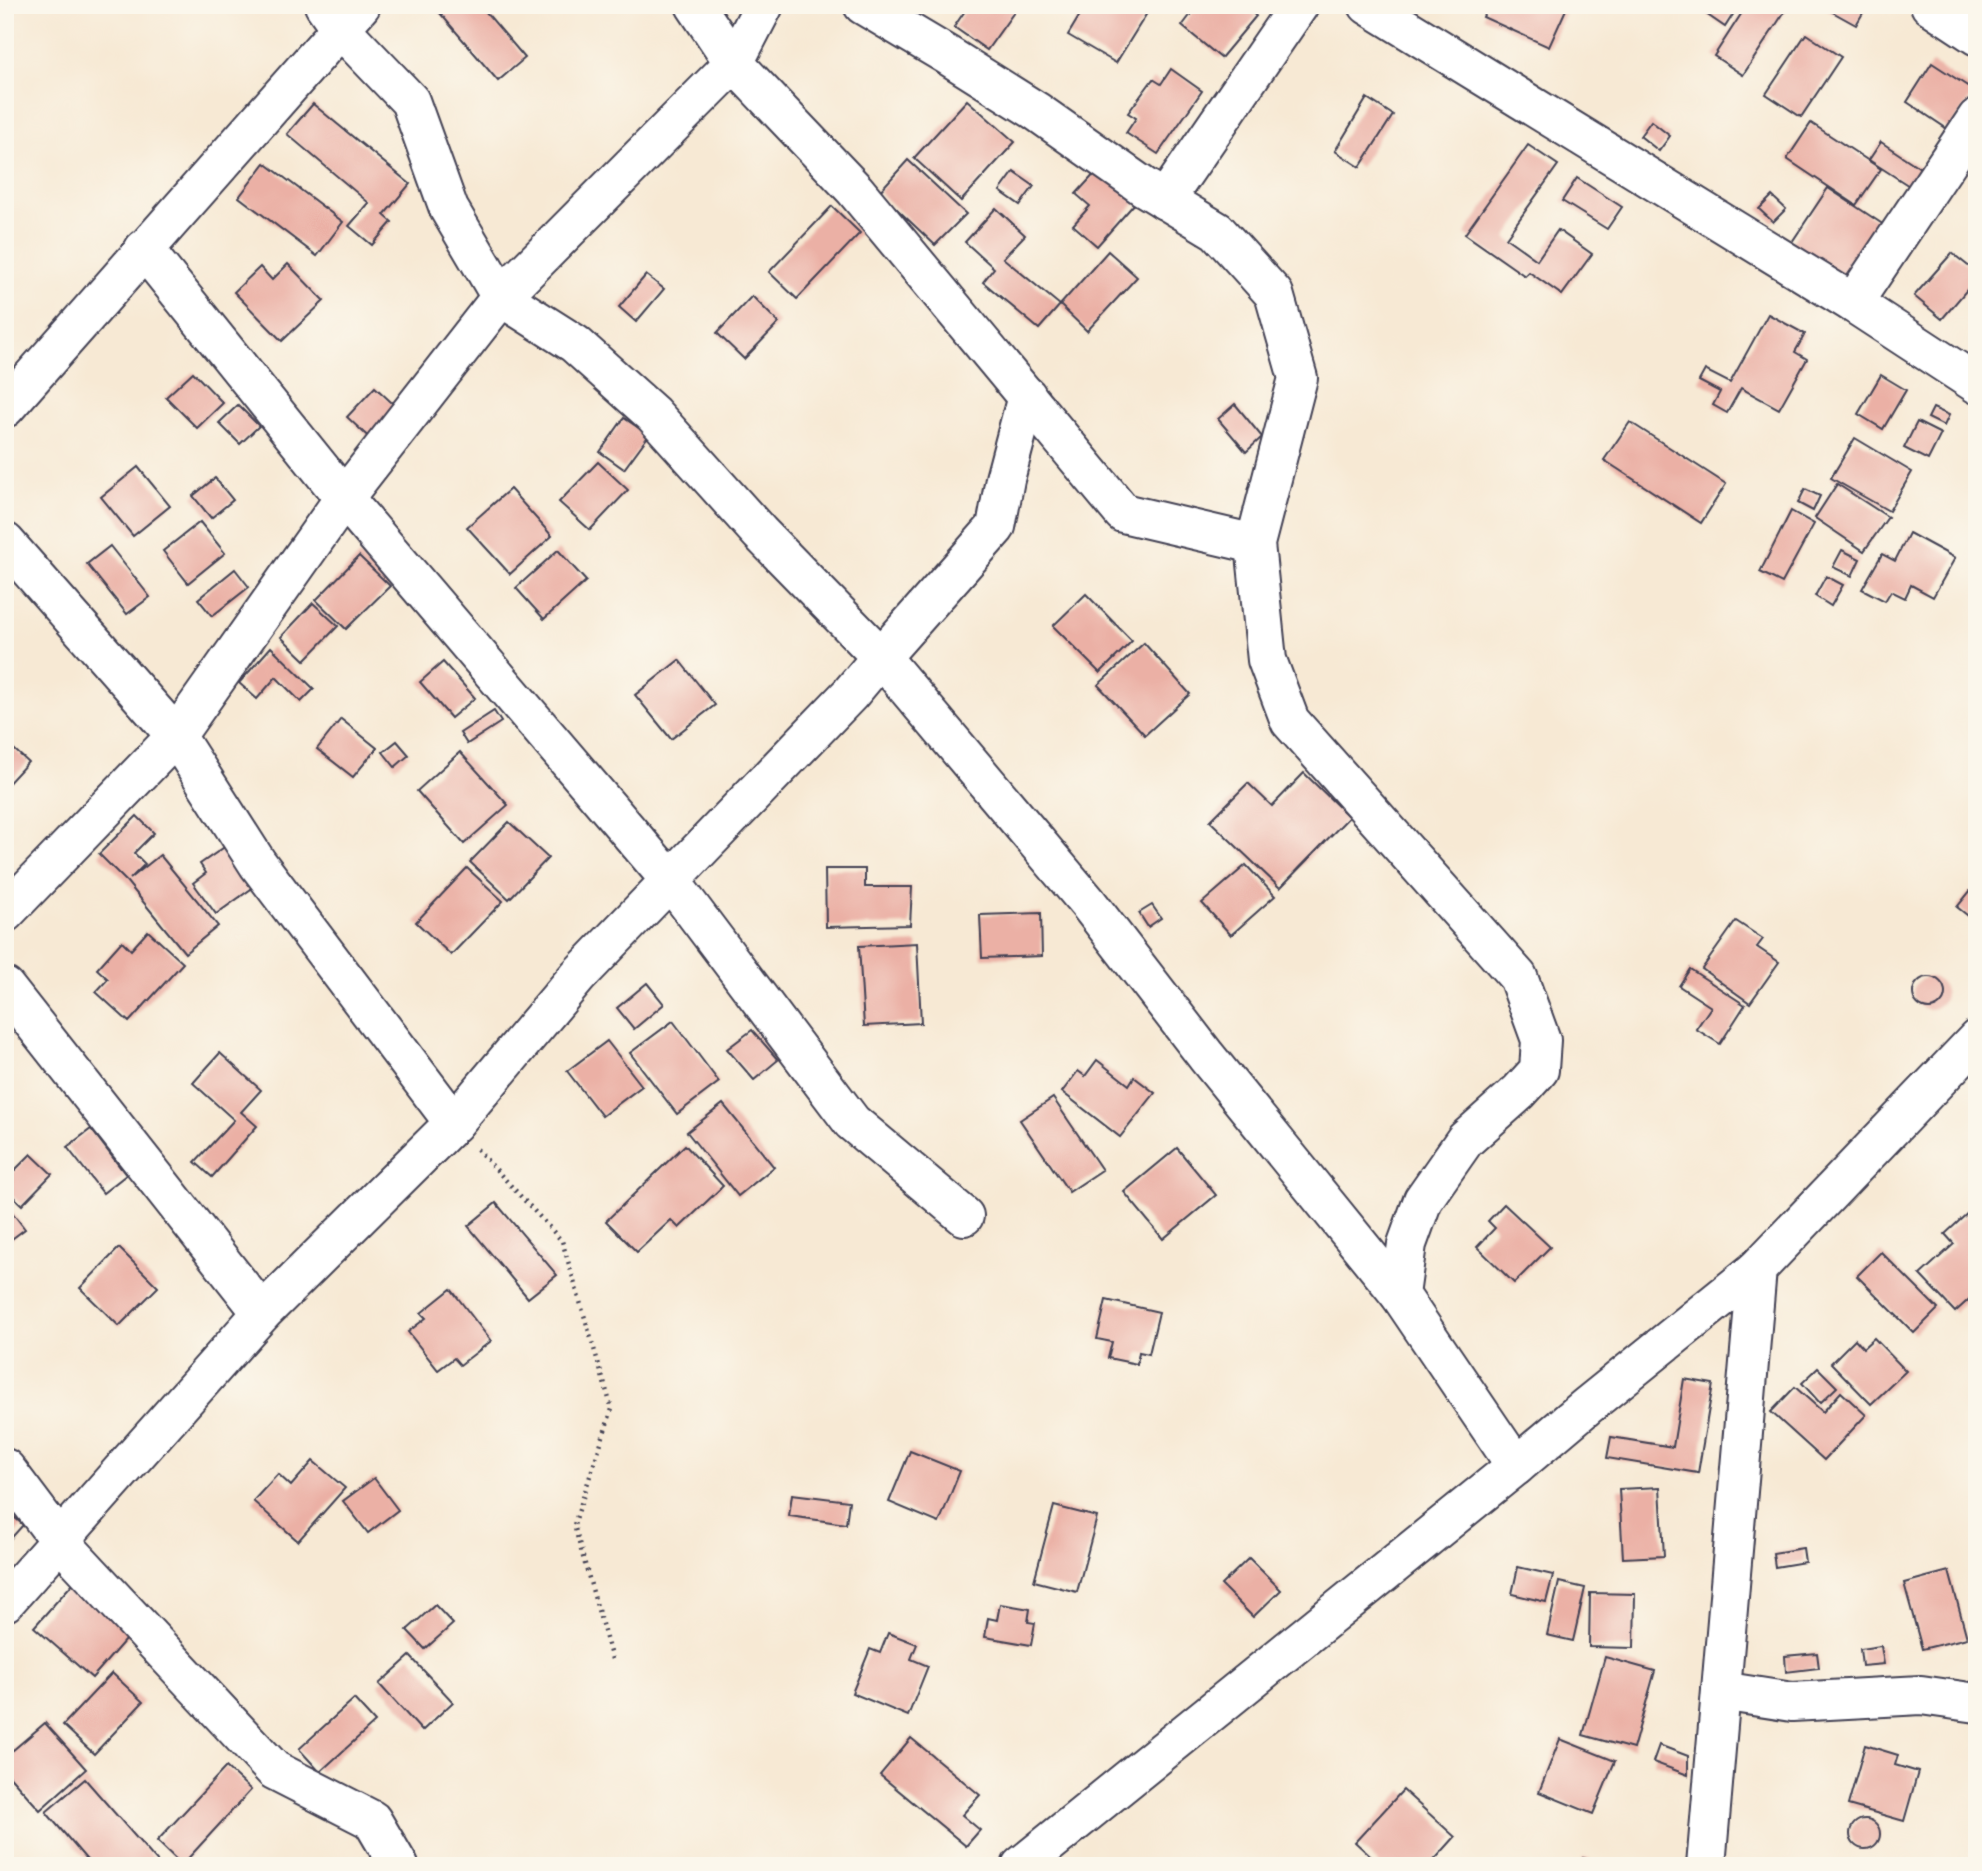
<svg xmlns="http://www.w3.org/2000/svg" width="1982" height="1871" font-family="Mali,sans-serif">
	<rect width="100%" height="100%" fill="#fbf7ec"/>
	<filter id="ink" filterUnits="userSpaceOnUse"><feTurbulence type="fractalNoise" baseFrequency=".0143" numOctaves="2"/><feDisplacementMap in="SourceGraphic" scale="14" xChannelSelector="R" yChannelSelector="G"/><feConvolveMatrix kernelMatrix="1 2 1 2 8 2 1 2 1" color-interpolation-filters="sRGB"/></filter>
	<filter id="wash" filterUnits="userSpaceOnUse"><feTurbulence type="fractalNoise" baseFrequency=".00686" numOctaves="4" result="noise"/><feDisplacementMap in="SourceGraphic" scale="28" xChannelSelector="R" yChannelSelector="G"/><feGaussianBlur stdDeviation="1.57" result="paint"/><feColorMatrix in="noise" values="0 0 0 0 0 0 0 0 0 0 0 0 0 0 0 0 0 1.4 0 .05"/><feComposite in="paint" operator="in"/></filter>
	<g filter="url(#wash)">
		<rect width="100%" height="100%" fill="#f7e9d4"/>
		<g id="blocks">
			<g fill="#ebb0a5">
				<path d="M 433,5 L 480,5 L 525,58 L 498,81 Z"/>
				<path d="M 969,5 L 1019,5 L 987,50 L 954,27 Z"/>
				<path d="M 1086,5 L 1133,5 L 1147,13 L 1116,63 L 1068,35 Z"/>
				<path d="M 1198,5 L 1243,5 L 1256,16 L 1221,58 L 1182,26 Z"/>
				<path d="M 1488,5 L 1568,5 L 1549,47 L 1483,17 Z"/>
				<path d="M 1693,5 L 1739,5 L 1725,27 Z"/>
				<path d="M 1747,5 L 1789,5 L 1743,75 L 1714,56 Z"/>
				<path d="M 1820,5 L 1865,5 L 1867,6 L 1856,25 Z"/>
				<path d="M 1806,34 L 1841,57 L 1801,117 L 1766,94 Z"/>
				<path d="M 1932,63 L 1975,91 L 1949,130 L 1907,102 Z"/>
				<path d="M 1171,69 L 1202,91 L 1158,154 L 1126,133 L 1136,118 L 1128,113 L 1153,79 L 1161,84 Z"/>
				<path d="M 1367,98 L 1393,115 L 1360,167 L 1335,151 Z"/>
				<path d="M 967,100 L 1015,142 L 961,201 L 914,158 Z"/>
				<path d="M 313,104 L 410,184 L 384,215 L 392,222 L 372,245 L 349,226 L 369,203 L 287,134 Z"/>
				<path d="M 1651,121 L 1670,136 L 1659,151 L 1640,136 Z"/>
				<path d="M 1811,123 L 1881,169 L 1856,205 L 1787,159 Z"/>
				<path d="M 1881,142 L 1929,174 L 1917,191 L 1869,160 Z"/>
				<path d="M 1528,145 L 1558,165 L 1506,238 L 1537,260 L 1558,230 L 1592,254 L 1562,295 L 1529,272 L 1525,276 L 1465,234 Z"/>
				<path d="M 908,160 L 966,214 L 935,245 L 879,192 Z"/>
				<path d="M 265,163 L 343,222 L 317,256 L 239,197 Z"/>
				<path d="M 1098,170 L 1136,202 L 1097,246 L 1073,225 L 1090,206 L 1076,194 Z"/>
				<path d="M 1014,172 L 1034,186 L 1020,205 L 1000,191 Z"/>
				<path d="M 1577,178 L 1622,207 L 1607,229 L 1562,201 Z"/>
				<path d="M 1828,188 L 1884,225 L 1847,281 L 1790,245 Z"/>
				<path d="M 1772,196 L 1786,209 L 1773,222 L 1759,209 Z"/>
				<path d="M 832,206 L 860,233 L 797,299 L 769,272 Z"/>
				<path d="M 996,208 L 1025,235 L 1003,258 L 1060,305 L 1039,329 L 983,282 L 994,268 L 965,242 Z"/>
				<path d="M 1108,251 L 1137,277 L 1087,331 L 1060,305 Z"/>
				<path d="M 1952,253 L 1977,273 L 1977,278 L 1942,319 L 1914,296 Z"/>
				<path d="M 288,264 L 324,301 L 282,341 L 234,292 L 260,267 L 272,280 Z"/>
				<path d="M 646,275 L 664,289 L 636,322 L 619,307 Z"/>
				<path d="M 752,296 L 779,323 L 744,359 L 717,333 Z"/>
				<path d="M 1768,314 L 1805,334 L 1795,352 L 1807,359 L 1779,409 L 1741,388 L 1727,413 L 1713,405 L 1720,392 L 1699,381 L 1705,370 L 1730,383 Z"/>
				<path d="M 193,372 L 223,403 L 197,428 L 166,397 Z"/>
				<path d="M 1881,375 L 1906,390 L 1883,429 L 1858,414 Z"/>
				<path d="M 375,387 L 405,415 L 377,445 L 347,417 Z"/>
				<path d="M 1235,404 L 1262,437 L 1246,452 L 1218,419 Z"/>
				<path d="M 238,405 L 259,426 L 240,444 L 219,423 Z"/>
				<path d="M 1933,408 L 1949,415 L 1944,426 L 1928,418 Z"/>
				<path d="M 624,418 L 649,435 L 624,469 L 600,452 Z"/>
				<path d="M 1630,422 L 1726,484 L 1701,523 L 1604,460 Z"/>
				<path d="M 1917,422 L 1941,434 L 1928,460 L 1904,448 Z"/>
				<path d="M 1855,438 L 1912,472 L 1889,511 L 1831,478 Z"/>
				<path d="M 598,462 L 628,490 L 590,530 L 559,502 Z"/>
				<path d="M 138,467 L 170,506 L 133,536 L 101,497 Z"/>
				<path d="M 215,478 L 233,500 L 211,518 L 193,496 Z"/>
				<path d="M 1837,484 L 1888,517 L 1864,551 L 1815,518 Z"/>
				<path d="M 510,489 L 552,536 L 510,574 L 467,527 Z"/>
				<path d="M 1805,489 L 1820,496 L 1813,511 L 1798,503 Z"/>
				<path d="M 1791,511 L 1814,524 L 1782,583 L 1760,572 Z"/>
				<path d="M 200,522 L 225,553 L 188,583 L 163,551 Z"/>
				<path d="M 1909,533 L 1955,558 L 1933,597 L 1911,585 L 1905,598 L 1891,591 L 1885,601 L 1862,589 L 1882,554 L 1895,561 Z"/>
				<path d="M 110,546 L 150,597 L 127,614 L 87,564 Z"/>
				<path d="M 558,550 L 586,581 L 544,619 L 516,588 Z"/>
				<path d="M 1842,550 L 1860,559 L 1852,576 L 1833,567 Z"/>
				<path d="M 359,556 L 390,586 L 346,629 L 316,600 Z"/>
				<path d="M 235,569 L 249,587 L 212,616 L 198,599 Z"/>
				<path d="M 1826,576 L 1843,585 L 1831,606 L 1815,596 Z"/>
				<path d="M 1086,594 L 1132,641 L 1100,673 L 1053,626 Z"/>
				<path d="M 313,603 L 338,626 L 305,660 L 281,637 Z"/>
				<path d="M 1144,643 L 1190,694 L 1145,735 L 1098,685 Z"/>
				<path d="M 271,647 L 314,689 L 301,702 L 276,677 L 257,699 L 239,683 Z"/>
				<path d="M 679,660 L 715,705 L 671,739 L 635,695 Z"/>
				<path d="M 443,662 L 475,698 L 451,718 L 420,682 Z"/>
				<path d="M 494,711 L 501,722 L 467,744 L 460,733 Z"/>
				<path d="M 341,719 L 377,748 L 353,777 L 317,749 Z"/>
				<path d="M 5,741 L 28,762 L 5,787 Z"/>
				<path d="M 397,741 L 409,755 L 395,767 L 383,752 Z"/>
				<path d="M 460,752 L 508,805 L 464,844 L 417,791 Z"/>
				<path d="M 1304,773 L 1349,817 L 1280,888 L 1210,821 L 1248,783 L 1272,806 Z"/>
				<path d="M 137,816 L 154,833 L 134,853 L 145,864 L 130,879 L 160,855 L 218,926 L 185,953 L 127,882 L 99,854 Z"/>
				<path d="M 509,822 L 548,858 L 509,899 L 470,862 Z"/>
				<path d="M 229,844 L 258,884 L 216,914 L 193,883 L 206,873 L 200,864 Z"/>
				<path d="M 1246,865 L 1275,896 L 1231,935 L 1202,903 Z"/>
				<path d="M 467,868 L 503,901 L 451,955 L 416,922 Z"/>
				<path d="M 825,869 L 865,869 L 865,887 L 912,887 L 910,925 L 826,927 Z"/>
				<path d="M 1970,891 L 1977,896 L 1977,914 L 1972,919 L 1957,907 Z"/>
				<path d="M 1152,905 L 1161,918 L 1148,927 L 1139,913 Z"/>
				<path d="M 1041,913 L 1042,956 L 982,958 L 980,915 Z"/>
				<path d="M 1736,921 L 1763,939 L 1757,947 L 1779,962 L 1750,1003 L 1702,969 Z"/>
				<path d="M 148,931 L 183,963 L 129,1022 L 96,992 L 108,979 L 97,969 L 122,941 L 131,950 Z"/>
				<path d="M 917,943 L 921,1023 L 864,1026 L 859,946 Z"/>
				<path d="M 1690,969 L 1745,1005 L 1720,1044 L 1696,1029 L 1711,1007 L 1679,986 Z"/>
				<circle cx="1929" cy="993" r="16"/>
				<path d="M 647,983 L 664,1004 L 634,1029 L 617,1008 Z"/>
				<path d="M 673,1021 L 719,1082 L 677,1114 L 630,1053 Z"/>
				<path d="M 752,1030 L 778,1060 L 754,1080 L 727,1049 Z"/>
				<path d="M 607,1041 L 642,1086 L 602,1116 L 567,1071 Z"/>
				<path d="M 220,1053 L 261,1090 L 241,1112 L 257,1126 L 212,1177 L 195,1162 L 234,1120 L 193,1083 Z"/>
				<path d="M 1097,1060 L 1129,1085 L 1134,1077 L 1155,1093 L 1120,1137 L 1062,1092 L 1078,1071 L 1085,1076 Z"/>
				<path d="M 1053,1098 L 1102,1170 L 1069,1192 L 1020,1120 Z"/>
				<path d="M 723,1104 L 774,1167 L 738,1196 L 687,1132 Z"/>
				<path d="M 91,1129 L 126,1175 L 103,1193 L 67,1147 Z"/>
				<path d="M 685,1145 L 723,1186 L 679,1228 L 671,1220 L 637,1252 L 606,1221 Z"/>
				<path d="M 1177,1148 L 1216,1195 L 1163,1239 L 1124,1192 Z"/>
				<path d="M 31,1154 L 52,1174 L 22,1205 L 5,1189 L 5,1180 Z"/>
				<path d="M 5,1203 L 25,1229 L 5,1244 Z"/>
				<path d="M 496,1203 L 557,1275 L 528,1298 L 468,1226 Z"/>
				<path d="M 1504,1204 L 1550,1247 L 1514,1283 L 1477,1247 L 1495,1228 L 1488,1221 Z"/>
				<path d="M 1971,1210 L 1977,1217 L 1977,1292 L 1955,1312 L 1920,1275 L 1954,1244 L 1945,1234 Z"/>
				<path d="M 119,1248 L 158,1287 L 119,1326 L 80,1288 Z"/>
				<path d="M 1881,1252 L 1938,1309 L 1914,1333 L 1857,1276 Z"/>
				<path d="M 451,1289 L 491,1341 L 460,1365 L 454,1358 L 438,1370 L 408,1332 L 426,1318 L 421,1313 Z"/>
				<path d="M 1106,1300 L 1159,1312 L 1149,1354 L 1139,1352 L 1137,1364 L 1108,1358 L 1112,1342 L 1097,1339 Z"/>
				<path d="M 1874,1338 L 1906,1371 L 1871,1404 L 1831,1363 L 1855,1339 L 1863,1348 Z"/>
				<path d="M 1818,1368 L 1837,1387 L 1820,1403 L 1802,1383 Z"/>
				<path d="M 1684,1379 L 1713,1384 L 1698,1473 L 1607,1458 L 1611,1437 L 1673,1447 Z"/>
				<path d="M 1795,1387 L 1823,1412 L 1841,1392 L 1866,1415 L 1824,1460 L 1771,1412 Z"/>
				<path d="M 910,1451 L 960,1471 L 939,1523 L 889,1502 Z"/>
				<path d="M 313,1461 L 345,1488 L 298,1541 L 253,1501 L 278,1474 L 291,1486 Z"/>
				<path d="M 374,1478 L 398,1510 L 368,1533 L 343,1501 Z"/>
				<path d="M 1660,1487 L 1664,1556 L 1623,1558 L 1619,1489 Z"/>
				<path d="M 792,1494 L 849,1501 L 846,1524 L 789,1516 Z"/>
				<path d="M 1054,1506 L 1097,1517 L 1077,1592 L 1034,1581 Z"/>
				<path d="M 5,1509 L 23,1525 L 5,1545 Z"/>
				<path d="M 1803,1548 L 1805,1562 L 1775,1567 L 1773,1553 Z"/>
				<path d="M 1249,1558 L 1281,1590 L 1253,1617 L 1221,1585 Z"/>
				<path d="M 1518,1567 L 1553,1575 L 1546,1602 L 1512,1594 Z"/>
				<path d="M 1949,1571 L 1967,1638 L 1922,1649 L 1904,1583 Z"/>
				<path d="M 74,1582 L 132,1632 L 92,1678 L 34,1627 Z"/>
				<path d="M 1559,1582 L 1585,1588 L 1573,1641 L 1547,1635 Z"/>
				<path d="M 1590,1593 L 1635,1594 L 1634,1648 L 1589,1647 Z"/>
				<path d="M 1000,1604 L 1030,1609 L 1028,1622 L 1035,1623 L 1031,1645 L 985,1637 L 988,1618 L 997,1620 Z"/>
				<path d="M 435,1605 L 453,1624 L 425,1649 L 407,1630 Z"/>
				<path d="M 888,1633 L 917,1644 L 911,1659 L 928,1666 L 908,1716 L 852,1693 L 870,1649 L 880,1653 Z"/>
				<path d="M 1881,1646 L 1884,1664 L 1862,1666 L 1860,1649 Z"/>
				<path d="M 1817,1653 L 1819,1668 L 1786,1672 L 1785,1656 Z"/>
				<path d="M 410,1656 L 453,1702 L 422,1731 L 379,1684 Z"/>
				<path d="M 1605,1657 L 1655,1671 L 1633,1749 L 1583,1735 Z"/>
				<path d="M 112,1673 L 143,1702 L 94,1754 L 63,1725 Z"/>
				<path d="M 354,1699 L 375,1722 L 320,1772 L 299,1749 Z"/>
				<path d="M 45,1723 L 86,1769 L 40,1810 L 5,1771 L 5,1757 Z"/>
				<path d="M 911,1738 L 980,1795 L 962,1815 L 980,1830 L 966,1846 L 880,1775 Z"/>
				<path d="M 1560,1739 L 1615,1761 L 1593,1814 L 1539,1792 Z"/>
				<path d="M 1659,1745 L 1688,1756 L 1688,1775 L 1653,1762 Z"/>
				<path d="M 1865,1745 L 1898,1755 L 1895,1765 L 1918,1772 L 1904,1821 L 1848,1805 Z"/>
				<path d="M 226,1767 L 251,1790 L 182,1865 L 157,1841 Z"/>
				<path d="M 85,1779 L 161,1866 L 92,1866 L 46,1812 Z"/>
				<path d="M 1403,1790 L 1455,1837 L 1429,1866 L 1381,1866 L 1355,1842 Z"/>
				<circle cx="1865" cy="1834" r="15"/>
				<path d="M 1583,1858 L 1606,1865 L 1606,1866 L 1581,1866 Z"/>
			</g>
		</g>
	</g>
	<g filter="url(#ink)">
		<use href="#blocks" fill-opacity="0" stroke="#424052" stroke-width="2"/>
		<g fill="none" stroke-linecap="round" stroke-linejoin="round">
			<g stroke="#424052" stroke-width="42">
				<g id="minor">
					<path d="M 695,5 L 734,63 L 855,190 L 1123,513 L 1255,544"/>
					<path d="M 863,5 L 947,55 L 1036,111 L 1144,187 L 1217,231 L 1274,294 L 1298,378 L 1255,544 L 1267,660 L 1290,721 L 1518,977 L 1541,1040 L 1539,1070 L 1519,1092 L 1465,1140 L 1423,1200 L 1407,1244 L 1400,1295 L 1516,1466"/>
					<path d="M 1368,5 L 1853,303 L 1977,384"/>
					<path d="M 1930,5 L 1977,36"/>
					<path d="M 1165,200 L 1299,5"/>
					<path d="M 144,249 L 344,498 L 670,880 L 852,1122 L 964,1216"/>
					<path d="M 1853,303 L 1977,118"/>
					<path d="M 1027,396 L 1005,479 L 996,527 L 881,657 L 1088,903 L 1206,1056 L 1400,1295"/>
					<path d="M 5,408 L 361,5"/>
					<path d="M 5,542 L 176,736 L 258,864 L 454,1123"/>
					<path d="M 5,913 L 176,736 L 344,498 L 501,297 L 734,63 L 764,5"/>
					<path d="M 5,987 L 262,1313"/>
					<path d="M 5,1468 L 60,1541 L 274,1770 L 372,1820 L 399,1866"/>
					<path d="M 5,1602 L 262,1313 L 454,1123 L 578,976 L 850,694 L 881,657 L 760,533 L 653,414 L 575,344 L 501,297 L 449,209 L 410,101 L 340,28 L 324,5"/>
					<path d="M 1721,1691 L 1792,1702 L 1921,1695 L 1977,1703"/>
					<path d="M 1021,1866 L 1516,1466 L 1587,1406 L 1757,1269"/>
					<path d="M 1706,1866 L 1757,1269 L 1977,1039"/>
				</g>
			</g>
			<path stroke="#424052" stroke-width="4.5" stroke-dasharray="2 5" stroke-linecap="butt" d="M 477,1149 L 562,1241 L 612,1409 L 574,1525 L 613,1663"/>
			<use href="#minor" stroke="#fff" stroke-width="38"/>
		</g>
	</g>
	<rect width="1982" height="1871" fill="none" stroke="#fbf7ec" stroke-width="28"/>
</svg>
